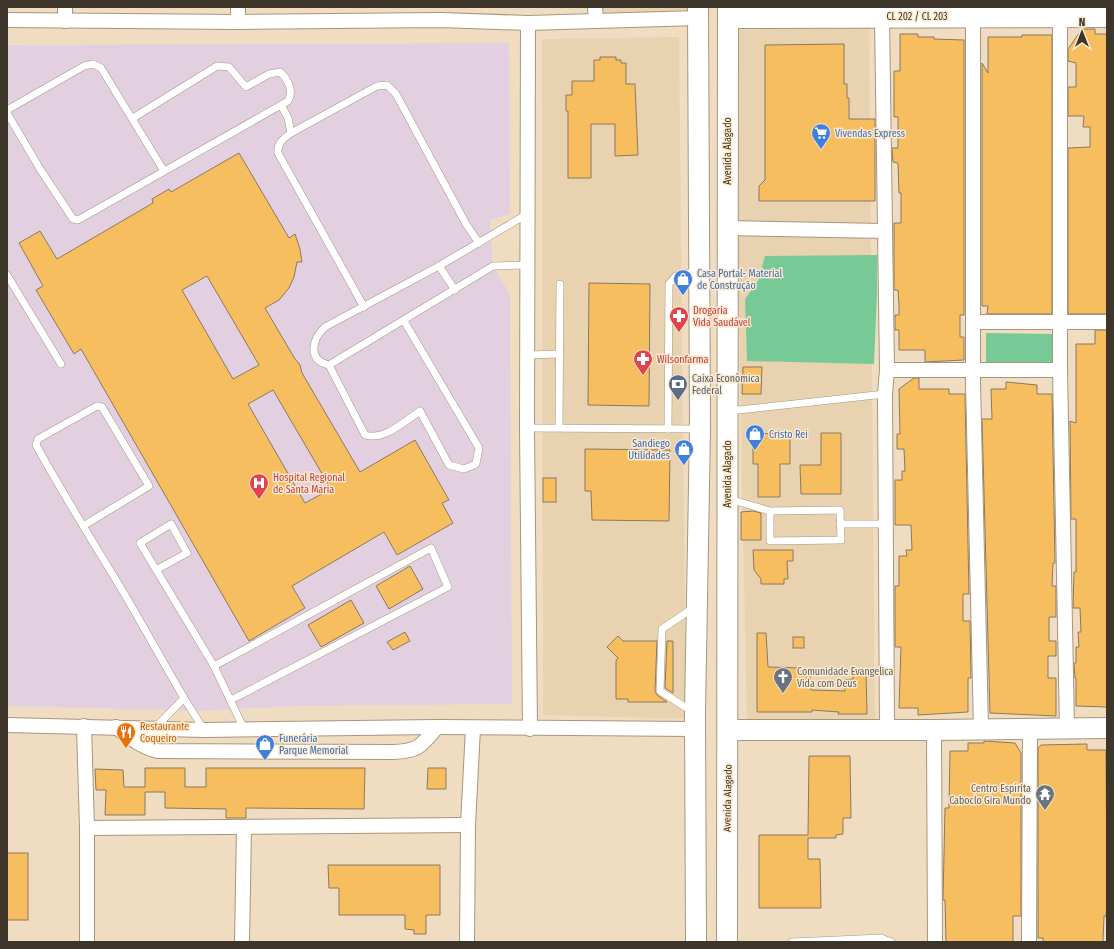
<svg xmlns="http://www.w3.org/2000/svg" width="1114" height="949" font-family="'Fira Sans Condensed',sans-serif">
	<rect width="100%" height="100%" fill="#f0ddc1"/>
	<g fill="#e9d2b0">
		<path d="M 596,7 L 698,7 L 698,18 L 596,21 Z"/>
		<path d="M 869,27 L 875,726 L 747,726 L 733,30 Z"/>
		<path d="M 679,37 L 686,719 L 543,715 L 542,39 Z"/>
	</g>
	<path fill="#e2d0e1" d="M 509,43 L 510,214 L 490,220 L 493,265 L 510,295 L 512,704 L 298,706 L 199,711 L 7,706 L 7,45 Z"/>
	<g fill="#77c996">
		<path d="M 877,255 L 877,294 L 874,364 L 747,361 L 745,299 L 758,281 L 765,256 Z"/>
		<path d="M 986,333 L 1055,334 L 1055,366 L 986,366 Z"/>
	</g>
	<g fill="#f7be5f" stroke="#8a7960" fill-rule="evenodd">
		<path d="M 1082,29 L 1095,29 L 1095,34 L 1107,34 L 1107,314 L 1068,314 L 1068,148 L 1090,147 L 1090,127 L 1083,127 L 1084,116 L 1068,116 L 1068,87 L 1076,87 L 1076,63 L 1068,61 L 1068,49 Z"/>
		<path d="M 900,34 L 918,34 L 918,37 L 934,37 L 934,39 L 964,40 L 964,315 L 960,315 L 960,337 L 964,337 L 964,360 L 925,362 L 925,350 L 899,350 L 899,330 L 895,330 L 895,315 L 899,315 L 899,305 L 898,290 L 894,290 L 894,223 L 901,223 L 901,193 L 899,193 L 898,163 L 893,162 L 892,148 L 898,148 L 898,117 L 894,117 L 894,71 L 900,71 Z"/>
		<path d="M 1022,35 L 1052,35 L 1052,314 L 987,314 L 988,306 L 982,306 L 982,63 L 988,73 L 988,37 L 1022,37 Z"/>
		<path d="M 844,44 L 844,84 L 847,84 L 847,98 L 849,98 L 849,119 L 875,119 L 875,201 L 759,201 L 759,186 L 765,180 L 765,45 Z"/>
		<path d="M 600,57 L 616,57 L 616,60 L 621,60 L 621,63 L 626,63 L 626,84 L 635,84 L 638,155 L 615,156 L 615,124 L 591,124 L 591,178 L 568,178 L 568,111 L 566,111 L 566,95 L 572,95 L 572,81 L 594,81 L 594,60 L 600,60 Z"/>
		<path d="M 239,153 L 289,238 L 295,234 L 300,249 L 302,262 L 297,262 L 294,277 L 289,288 L 279,300 L 265,308 L 295,359 L 300,365 L 302,373 L 360,472 L 415,440 L 449,500 L 442,503 L 453,523 L 397,555 L 384,532 L 292,586 L 305,608 L 249,641 L 81,349 L 74,354 L 36,290 L 43,286 L 19,243 L 40,231 L 57,259 L 153,203 L 152,199 L 169,189 L 171,192 ZM 207,276 L 259,365 L 233,379 L 182,290 ZM 273,390 L 331,489 L 305,503 L 248,404 Z"/>
		<path d="M 589,283 L 650,284 L 649,406 L 588,405 Z"/>
		<path d="M 1095,330 L 1107,330 L 1107,707 L 1076,706 L 1076,678 L 1075,678 L 1074,663 L 1076,663 L 1076,647 L 1079,647 L 1078,632 L 1081,632 L 1080,608 L 1073,608 L 1074,572 L 1076,572 L 1076,519 L 1071,519 L 1070,421 L 1076,423 L 1076,344 L 1095,344 Z"/>
		<path d="M 743,367 L 762,367 L 761,394 L 742,394 Z"/>
		<path d="M 914,378 L 919,378 L 919,389 L 949,389 L 949,394 L 965,394 L 969,594 L 963,594 L 963,621 L 970,621 L 971,678 L 968,678 L 968,712 L 918,715 L 918,708 L 899,708 L 901,647 L 895,647 L 895,586 L 899,586 L 899,556 L 907,556 L 906,550 L 912,550 L 911,525 L 895,525 L 895,480 L 902,480 L 902,471 L 905,471 L 904,449 L 897,449 L 897,434 L 900,434 L 899,389 Z"/>
		<path d="M 1006,382 L 1037,385 L 1037,394 L 1052,394 L 1055,563 L 1053,563 L 1052,586 L 1056,586 L 1056,617 L 1049,617 L 1049,641 L 1056,641 L 1056,656 L 1048,656 L 1048,678 L 1056,678 L 1056,716 L 990,713 L 982,419 L 992,419 L 991,389 L 1006,389 Z"/>
		<path d="M 790,433 L 790,464 L 780,464 L 780,497 L 758,497 L 758,464 L 753,464 L 753,434 Z"/>
		<path d="M 821,433 L 841,433 L 841,494 L 801,494 L 800,465 L 821,465 Z"/>
		<path d="M 585,449 L 670,450 L 669,521 L 592,520 L 591,491 L 585,491 Z"/>
		<rect x="543" y="478" width="13" height="24"/>
		<path d="M 753,511 L 761,513 L 761,540 L 741,540 L 741,512 Z"/>
		<path d="M 753,550 L 793,550 L 793,561 L 787,561 L 788,579 L 784,579 L 784,584 L 761,584 L 761,579 L 754,570 Z"/>
		<path d="M 410,566 L 423,589 L 389,609 L 376,586 Z"/>
		<path d="M 351,600 L 364,623 L 321,647 L 308,625 Z"/>
		<path d="M 405,632 L 410,641 L 393,650 L 387,642 Z"/>
		<path d="M 757,633 L 766,633 L 768,667 L 802,668 L 802,674 L 810,674 L 811,690 L 845,691 L 845,680 L 853,679 L 853,671 L 866,672 L 867,714 L 838,714 L 839,712 L 812,710 L 812,712 L 757,712 Z"/>
		<path d="M 618,636 L 623,641 L 657,641 L 655,691 L 657,695 L 667,702 L 628,702 L 628,699 L 616,699 L 616,661 L 618,658 L 607,647 Z"/>
		<rect x="793" y="637" width="11" height="11"/>
		<path d="M 667,641 L 673,641 L 673,693 L 665,688 Z"/>
		<path d="M 984,741 L 1015,743 L 1021,753 L 1021,916 L 1013,916 L 1013,942 L 946,942 L 945,900 L 943,900 L 945,808 L 949,808 L 950,751 L 968,751 L 968,743 L 984,743 Z"/>
		<path d="M 1087,744 L 1087,750 L 1106,750 L 1107,905 L 1106,916 L 1104,916 L 1103,942 L 1043,942 L 1043,938 L 1038,938 L 1038,748 L 1041,745 Z"/>
		<path d="M 809,756 L 850,756 L 851,818 L 843,818 L 843,834 L 836,835 L 836,838 L 808,838 L 808,859 L 820,859 L 821,908 L 759,908 L 759,835 L 808,835 Z"/>
		<path d="M 145,768 L 185,768 L 185,787 L 206,787 L 206,768 L 365,768 L 364,809 L 246,808 L 246,818 L 226,818 L 226,809 L 165,808 L 165,792 L 145,792 L 145,815 L 105,815 L 106,790 L 96,790 L 95,769 L 123,770 L 124,787 L 145,787 Z"/>
		<path d="M 428,768 L 446,768 L 446,789 L 427,789 Z"/>
		<rect x="7" y="853" width="21" height="67"/>
		<path d="M 328,865 L 440,865 L 440,915 L 426,915 L 426,934 L 414,934 L 414,930 L 405,929 L 405,915 L 339,915 L 339,888 L 329,888 Z"/>
	</g>
	<g fill="none" stroke-linecap="round" stroke-linejoin="round">
		<g stroke="#a7967c" stroke-width="8">
			<g id="lane">
				<path d="M 281,105 L 288,118 L 291,133"/>
				<path d="M 7,110 L 84,66 L 93,64 L 101,68 L 164,171"/>
				<path d="M 7,113 L 40,169 L 73,219 L 78,220 L 281,105 L 288,101 C 294,91 288,79 280,72 L 269,74 L 246,87 L 229,67 L 217,66 L 133,118"/>
				<path d="M 527,265 L 493,266 L 329,365 C 307,360 312,339 325,327 L 439,266 L 529,213"/>
				<path d="M 439,266 L 455,290"/>
				<path d="M 7,275 L 61,364"/>
				<path d="M 364,307 L 278,153 C 277,143 283,139 291,133 L 377,86 L 387,85 L 396,94 L 466,224 L 479,243"/>
				<path d="M 527,355 L 560,354"/>
				<path d="M 329,365 L 365,435 C 384,441 405,421 420,411 L 449,465 L 464,469 L 476,464 L 479,448 L 404,321"/>
				<path d="M 729,411 L 885,394"/>
				<path d="M 559,427 L 560,284"/>
				<path d="M 527,428 L 699,429"/>
				<path d="M 668,429 L 669,284 L 676,276 L 698,271"/>
				<path d="M 729,499 L 770,511 L 840,510 L 841,540 L 770,541 L 770,511"/>
				<path d="M 840,524 L 886,524"/>
				<path d="M 83,526 L 149,486 L 102,407 L 97,406 L 38,439 L 36,445 C 64,496 95,545 125,595 C 145,629 164,664 184,698"/>
				<path d="M 156,570 L 187,553 L 171,524 L 140,543 L 214,666 L 244,729"/>
				<path d="M 214,666 L 431,548 L 448,587 L 231,700"/>
				<path d="M 693,712 L 660,691 L 662,629 L 693,608"/>
				<path d="M 155,728 L 184,698 L 204,730"/>
				<path d="M 792,942 L 881,938 L 891,942"/>
			</g>
		</g>
		<g stroke="#a7967c" stroke-width="16">
			<g id="street">
				<path d="M 65,7 L 65,21"/>
				<path d="M 595,7 L 596,21"/>
				<path d="M 882,16 L 887,370 L 885,394 L 887,730"/>
				<path d="M 973,16 L 973,383 L 981,729"/>
				<path d="M 1060,16 L 1060,370 L 1067,728"/>
				<path d="M 7,20 L 238,22 L 441,20 L 528,23 L 698,18"/>
				<path d="M 238,22 L 238,7"/>
				<path d="M 528,23 L 527,428 L 530,729"/>
				<path d="M 727,228 L 885,231"/>
				<path d="M 973,322 L 1107,322"/>
				<path d="M 887,370 L 1060,370"/>
				<path d="M 7,725 L 204,730 L 437,727 L 695,729"/>
				<path d="M 84,726 L 87,828 L 468,825"/>
				<path d="M 116,727 C 129,737 141,747 158,751 L 393,752 C 419,751 421,746 437,727"/>
				<path d="M 934,730 L 935,942"/>
				<path d="M 87,828 L 87,942"/>
				<path d="M 242,942 L 244,828"/>
				<path d="M 467,942 L 468,825 L 473,728"/>
				<path d="M 1029,942 L 1030,729"/>
			</g>
		</g>
		<g stroke="#a7967c" stroke-width="22">
			<g id="secondary">
				<path d="M 728,18 L 1107,17"/>
				<path d="M 728,730 L 934,730 L 1107,728"/>
				<path d="M 696,942 L 695,713 L 700,429 L 698,7"/>
				<path d="M 727,942 L 728,7"/>
			</g>
		</g>
		<use href="#lane" stroke="#fff" stroke-width="7"/>
		<use href="#street" stroke="#fff" stroke-width="14"/>
		<use href="#secondary" stroke="#fff" stroke-width="20"/>
	</g>
	<defs>
		<g id="supermarket-pin" transform="scale(1)"><path d="M0 17L-7.5 6A9.5 9.5 0 1 1 7.5 6Z" fill="#3f7fe0" stroke="#fdeace"/><path d="M-6-5.5h2.5l.6 2H6L4.5 2H-2.5L-4.4-4H-6ZM-1.5 3.2a1.3 1.3 0 1 0 .1 0ZM3 3.2a1.3 1.3 0 1 0 .1 0Z" fill="#fff"/></g>
		<g id="shop-pin" transform="scale(1)"><path d="M0 17L-7.5 6A9.5 9.5 0 1 1 7.5 6Z" fill="#3f7fe0" stroke="#fdeace"/><path d="M-5-2.5h2.3a2.7 3.5 0 0 1 5.4 0H5L5.5 6h-11ZM-1.5-2.5h3a1.5 2.3 0 0 0-3 0Z" fill="#fff"/></g>
		<g id="pharmacy-pin" transform="scale(1)"><path d="M0 17L-7.5 6A9.5 9.5 0 1 1 7.5 6Z" fill="#e0444e" stroke="#fdeace"/><path d="M-2-6h4v4h4v4h-4v4h-4v-4h-4v-4h4Z" fill="#fff"/></g>
		<g id="bank-pin" transform="scale(1)"><path d="M0 17L-7.5 6A9.5 9.5 0 1 1 7.5 6Z" fill="#5c6f8a" stroke="#fdeace"/><path d="M-6-4H6V4H-6ZM0-2.3a2.3 2.3 0 1 0 0 4.6a2.3 2.3 0 1 0 0-4.6Z" fill="#fff"/></g>
		<g id="hospital-pin" transform="scale(1)"><path d="M0 17L-7.5 6A9.5 9.5 0 1 1 7.5 6Z" fill="#e0444e" stroke="#fdeace"/><path d="M-5-5h3v3.5h4V-5h3V5h-3V1.5h-4V5h-3Z" fill="#fff"/></g>
		<g id="church-pin" transform="scale(1)"><path d="M0 17L-7.5 6A9.5 9.5 0 1 1 7.5 6Z" fill="#6b7280" stroke="#fdeace"/><path d="M-1.2-6h2.4v3.5h3.3v2.4h-3.3V6h-2.4V-.1h-3.3v-2.4h3.3Z" fill="#fff"/></g>
		<g id="restaurant-pin" transform="scale(1)"><path d="M0 17L-7.5 6A9.5 9.5 0 1 1 7.5 6Z" fill="#e8710a" stroke="#fdeace"/><path d="M-5-6h1v4h1v-4h1v4h1v-4h1v5L-1.5 .5V6h-2V.5L-5-1ZM5-6V6H3V1.5H1.5Q1.5-4 5-6Z" fill="#fff"/></g>
		<g id="temple-pin" transform="scale(1)"><path d="M0 17L-7.5 6A9.5 9.5 0 1 1 7.5 6Z" fill="#6b7280" stroke="#fdeace"/><path d="M0-6L5-2H3V0L6.5 2.5H4V6H1.5V3h-3V6H-4V2.5H-6.5L-3 0V-2H-5Z" fill="#fff"/></g>
	</defs>
	<g fill-rule="evenodd">
		<use href="#supermarket-pin" x="821" y="133"/>
		<use href="#shop-pin" x="683" y="279"/>
		<use href="#pharmacy-pin" x="679" y="316"/>
		<use href="#pharmacy-pin" x="643" y="359"/>
		<use href="#bank-pin" x="678" y="384"/>
		<use href="#shop-pin" x="755" y="434"/>
		<use href="#shop-pin" x="684" y="449"/>
		<use href="#hospital-pin" x="259" y="483"/>
		<use href="#church-pin" x="783" y="677"/>
		<use href="#restaurant-pin" x="126" y="732"/>
		<use href="#shop-pin" x="265" y="744"/>
		<use href="#temple-pin" x="1045" y="794"/>
	</g>
	<g text-anchor="middle" stroke-width="3" stroke-linejoin="round" paint-order="stroke">
		<g font-size="10" fill="#3d352a" stroke="#fdeace">
			<text x="917" y="20">CL 202 / CL 203</text>
			<text transform="translate(727 151) rotate(-90)" y="4">Avenida Alagado</text>
			<text transform="translate(727 474) rotate(-90)" y="4">Avenida Alagado</text>
			<text transform="translate(727 798) rotate(-89)" y="4">Avenida Alagado</text>
		</g>
		<g font-size="10" fill="#366cbe" stroke="#fdeace" text-anchor="start">
			<text x="835" y="137">Vivendas Express</text>
			<text x="697" y="277">Casa Portal- Material<tspan x="697" dy="12">de Construção</tspan></text>
			<text x="769" y="438">Cristo Rei</text>
			<text x="670" y="447" text-anchor="end">Sandiego<tspan x="670" dy="12">Utilidades</tspan></text>
			<text x="279" y="742">Funerária<tspan x="279" dy="12">Parque Memorial</tspan></text>
		</g>
		<g font-size="10" fill="#be3a42" stroke="#fdeace" text-anchor="start">
			<text x="693" y="314">Drogaria<tspan x="693" dy="12">Vida Saudável</tspan></text>
			<text x="657" y="363">Wilsonfarma</text>
			<text x="273" y="481">Hospital Regional<tspan x="273" dy="12">de Santa Maria</tspan></text>
		</g>
		<g font-size="10" fill="#4e5e75" stroke="#fdeace" text-anchor="start">
			<text x="692" y="382">Caixa Econômica<tspan x="692" dy="12">Federal</tspan></text>
		</g>
		<g font-size="10" fill="#5b616d" stroke="#fdeace" text-anchor="start">
			<text x="797" y="675">Comunidade Evangelica<tspan x="797" dy="12">Vida com Deus</tspan></text>
			<text x="1031" y="792" text-anchor="end">Centro Espírita<tspan x="1031" dy="12">Caboclo Gira Mundo</tspan></text>
		</g>
		<g font-size="10" fill="#c56008" stroke="#fdeace" text-anchor="start">
			<text x="140" y="730">Restaurante<tspan x="140" dy="12">Coqueiro</tspan></text>
		</g>
	</g>
	<rect width="1114" height="949" fill="none" stroke="#3d352a" stroke-width="16"/>
	<g transform="translate(1082 32)" stroke="#fdeace" stroke-width="3" paint-order="stroke">
	<path d="M0-3L7 15L0 10L-7 15Z" fill="#3d352a"/>
	<text y="-6" font-size="11" font-weight="bold" text-anchor="middle" fill="#3d352a">N</text>
	</g>
</svg>
